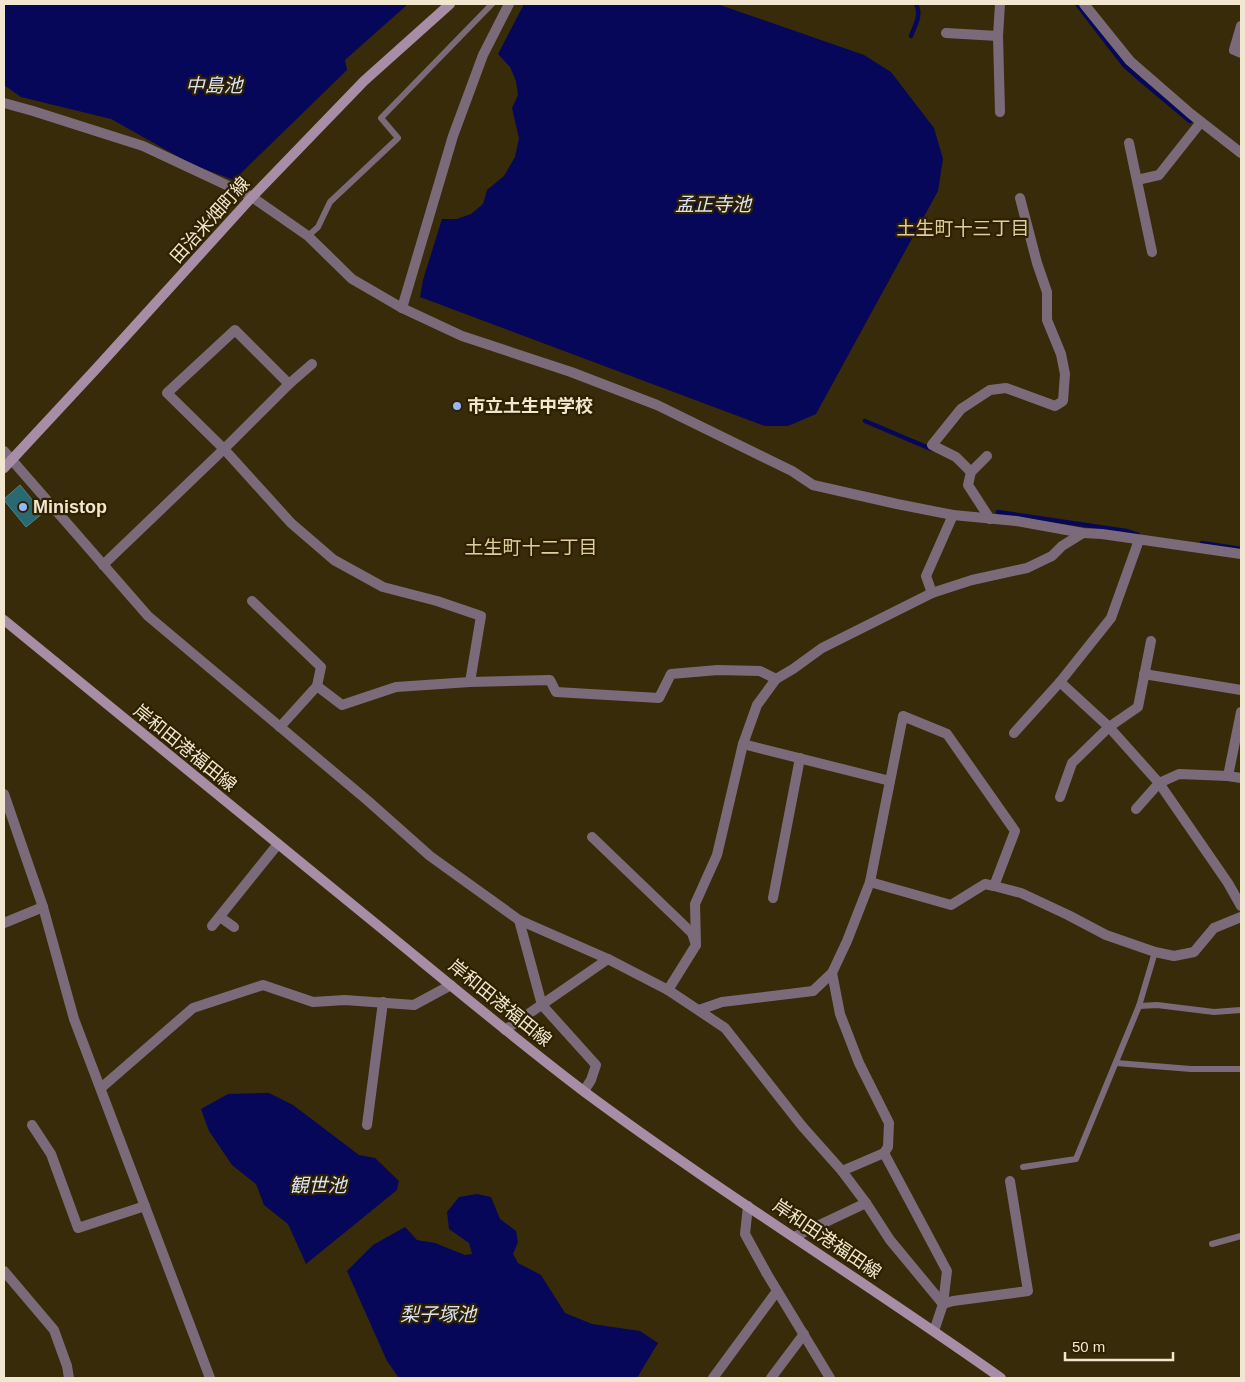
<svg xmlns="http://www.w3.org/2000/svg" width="1245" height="1382" font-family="Helvetica,'Noto Sans JP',sans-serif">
	<rect width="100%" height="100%" fill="#382b09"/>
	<g fill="#060758">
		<path d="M 4,4 L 408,4 L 345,60 L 347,70 L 234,180 L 193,165 L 111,119 L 21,97 L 4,85 Z"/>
		<path d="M 524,4 L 717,4 L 864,55 L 891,72 L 934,128 L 943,159 L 938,191 L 816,414 L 788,426 L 765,426 L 420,297 L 423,280 L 442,219 L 457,219 L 471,214 L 483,204 L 487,190 L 504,176 L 515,157 L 519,138 L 512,108 L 518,95 L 516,81 L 510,67 L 498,54 Z"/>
		<path d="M 269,1093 L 293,1105 L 359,1155 L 375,1158 L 399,1181 L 397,1190 L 306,1264 L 288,1224 L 264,1205 L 256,1184 L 232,1165 L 209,1131 L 201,1109 L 228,1094 Z"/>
		<path d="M 477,1194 L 491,1197 L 500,1219 L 516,1231 L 518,1242 L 513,1254 L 518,1263 L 541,1275 L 565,1313 L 592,1324 L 640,1331 L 658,1343 L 637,1378 L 399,1378 L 387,1361 L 347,1271 L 373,1245 L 405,1227 L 417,1240 L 435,1243 L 465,1255 L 472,1254 L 469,1243 L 449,1229 L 447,1212 L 459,1197 Z"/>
	</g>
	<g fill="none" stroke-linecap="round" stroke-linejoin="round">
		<g stroke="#060758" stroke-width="4.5">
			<path d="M 1077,4 L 1124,65 L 1142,81 L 1190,121"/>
			<path d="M 911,36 C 915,25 922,15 916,4"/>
			<path d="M 865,421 L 931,449"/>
			<path d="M 998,512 L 1126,531 L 1138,535"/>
			<path d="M 1202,543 L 1241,549"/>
		</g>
	</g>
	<path fill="#2a6972" stroke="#48868f" d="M 20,485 L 43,513 L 26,527 L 4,500 L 4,499 Z"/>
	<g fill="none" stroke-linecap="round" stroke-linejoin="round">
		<g stroke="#7b6b7a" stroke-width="6">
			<path d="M 308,236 L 318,227 L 330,202 L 398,138 L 381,118 L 492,4"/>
			<path d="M 1139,1006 L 1157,1005 L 1214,1012 L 1241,1010"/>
			<path d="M 1116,1063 L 1191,1069 L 1241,1069"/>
			<path d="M 1023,1167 L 1076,1159 L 1139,1006 L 1155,952"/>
			<path d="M 1212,1244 L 1241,1236"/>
		</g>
		<g stroke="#7b6b7a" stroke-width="10">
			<path d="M 1000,4 L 998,36 L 1000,112"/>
			<path d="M 1084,4 L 1130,61 L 1191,114 L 1241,153"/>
			<path d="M 1241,26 L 1234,50 L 1241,53"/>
			<path d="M 946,33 L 998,36"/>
			<path d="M 4,103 L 33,111 L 143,146 L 252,197 L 308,236 L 352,279 L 402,308 L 462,336 L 571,372 L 657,405 L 792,471 L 813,485 L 897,504 L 953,515 L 1016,521 L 1083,533 L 1102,534 L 1241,554"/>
			<path d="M 1129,143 L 1152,252"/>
			<path d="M 1137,180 L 1159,175 L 1201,122"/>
			<path d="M 402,308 L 453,136 L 483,55 L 509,4"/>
			<path d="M 289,384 L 235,330 L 167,393 L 224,449 L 291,523 L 334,560 L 383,587 L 437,601 L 481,616 L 470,682"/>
			<path d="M 4,451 L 148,616 L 367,800 L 430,856 L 519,920 L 608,959 L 668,990 L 725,1028 L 802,1126 L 842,1171 L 866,1203 L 890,1240 L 943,1304 L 934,1331"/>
			<path d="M 987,456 L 971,472 L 968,485 L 990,519"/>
			<path d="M 971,472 L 956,457 L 932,445 L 961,409 L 990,390 L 1006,388 L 1055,406 L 1063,401 L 1065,374 L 1061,354 L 1047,320 L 1047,292 L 1037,263 L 1020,198"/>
			<path d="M 103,565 L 224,449 L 289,384 L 312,364"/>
			<path d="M 932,593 L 926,576 L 953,515"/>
			<path d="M 252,601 L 321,667 L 317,686"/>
			<path d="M 1144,674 L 1241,690"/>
			<path d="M 1060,682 L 1109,727 L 1159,783 L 1228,883 L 1241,906"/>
			<path d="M 280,727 L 317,686 L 342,705 L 396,687 L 470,682 L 550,680 L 556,692 L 659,698 L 671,674 L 718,670 L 760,671 L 776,679"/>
			<path d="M 1014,733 L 1060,682 L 1111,618 L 1139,540"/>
			<path d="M 743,744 L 890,781"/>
			<path d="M 1228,776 L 1241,778"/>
			<path d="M 4,794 L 43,907 L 74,1019 L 210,1378"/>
			<path d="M 1060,797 L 1072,763 L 1109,727 L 1138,707 L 1151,641"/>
			<path d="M 1136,809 L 1159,783 L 1179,774 L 1228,776 L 1241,712"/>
			<path d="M 592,837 L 692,933 L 696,945 L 668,990"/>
			<path d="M 870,882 L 903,716 L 947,734 L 1015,831 L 994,886"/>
			<path d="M 773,898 L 800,758"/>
			<path d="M 220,917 L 234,927"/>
			<path d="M 519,920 L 542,1005 L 596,1065 L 591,1080 L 584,1091"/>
			<path d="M 4,923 L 43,907"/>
			<path d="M 212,926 L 278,844"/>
			<path d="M 696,945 L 695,904 L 717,855 L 743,744 L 757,705 L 776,679 L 793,669 L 822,648 L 932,593 L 972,580 L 1027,568 L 1052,556 L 1062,546 L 1083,533"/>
			<path d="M 832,973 L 840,1014 L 859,1063 L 889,1123 L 888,1147 L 884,1153 L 842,1171"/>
			<path d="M 699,1010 L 722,1002 L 813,991 L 832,973 L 847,941 L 870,882 L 951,905 L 985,884 L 994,886 L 1021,893 L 1068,915 L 1106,935 L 1155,952 L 1174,956 L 1194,952 L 1214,928 L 1241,917"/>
			<path d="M 505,1030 L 608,959"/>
			<path d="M 101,1088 L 193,1008 L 263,985 L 313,1002 L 345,1000 L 414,1005 L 451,985"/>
			<path d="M 32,1125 L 51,1154 L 78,1228 L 145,1206"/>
			<path d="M 367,1125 L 383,1002"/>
			<path d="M 884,1153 L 947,1271 L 943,1304 L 953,1301 L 1028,1291 L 1010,1181"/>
			<path d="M 748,1206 L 745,1234 L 767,1274 L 830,1378"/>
			<path d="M 794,1237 L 866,1203"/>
			<path d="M 4,1271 L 54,1330 L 67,1366 L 69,1378"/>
			<path d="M 713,1378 L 777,1291"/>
			<path d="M 771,1378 L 804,1334"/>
		</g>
		<g stroke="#a78ea6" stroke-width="10">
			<path d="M 4,468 L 95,370 L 252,197 L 364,81 L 450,4"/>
			<path d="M 4,620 C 125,720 247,820 370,919 C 441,977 512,1037 586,1093 C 721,1193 864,1281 1001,1378"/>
		</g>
	</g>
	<g fill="#99b5fd" stroke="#2e2100" stroke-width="2">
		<circle cx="457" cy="406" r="5"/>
		<circle cx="23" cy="507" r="5"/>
	</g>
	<g text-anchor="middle" stroke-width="4.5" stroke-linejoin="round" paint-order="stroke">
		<g font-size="18" fill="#f1e7d0" stroke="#2e2100">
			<text transform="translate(210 220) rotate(-48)" y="6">田治米畑町線</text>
			<text transform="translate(185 748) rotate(39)" y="6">岸和田港福田線</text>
			<text transform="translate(500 1003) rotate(39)" y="6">岸和田港福田線</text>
			<text transform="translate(827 1239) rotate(34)" y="6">岸和田港福田線</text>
		</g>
		<g font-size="18" font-weight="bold" fill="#f1e7d0" stroke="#2e2100" text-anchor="start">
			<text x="467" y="412">市立土生中学校</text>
			<text x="33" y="513">Ministop</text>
		</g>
		<g font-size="19" font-style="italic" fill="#d9e2f9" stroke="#2e2100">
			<text x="214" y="92">中島池</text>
			<text x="713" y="211">孟正寺池</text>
			<text x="318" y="1192">観世池</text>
			<text x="438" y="1321">梨子塚池</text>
		</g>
		<g font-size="19" fill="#e0cd9e" stroke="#2e2100">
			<text x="963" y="235">土生町十三丁目</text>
			<text x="531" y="554">土生町十二丁目</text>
		</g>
	</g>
	<rect width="1245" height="1382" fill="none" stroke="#f1e7d0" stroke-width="10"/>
	<path d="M1065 1352v8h108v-8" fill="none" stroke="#f1e7d0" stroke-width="2.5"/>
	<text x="1072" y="1352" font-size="15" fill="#f1e7d0" stroke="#2e2100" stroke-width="4" paint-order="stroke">50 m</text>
</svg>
